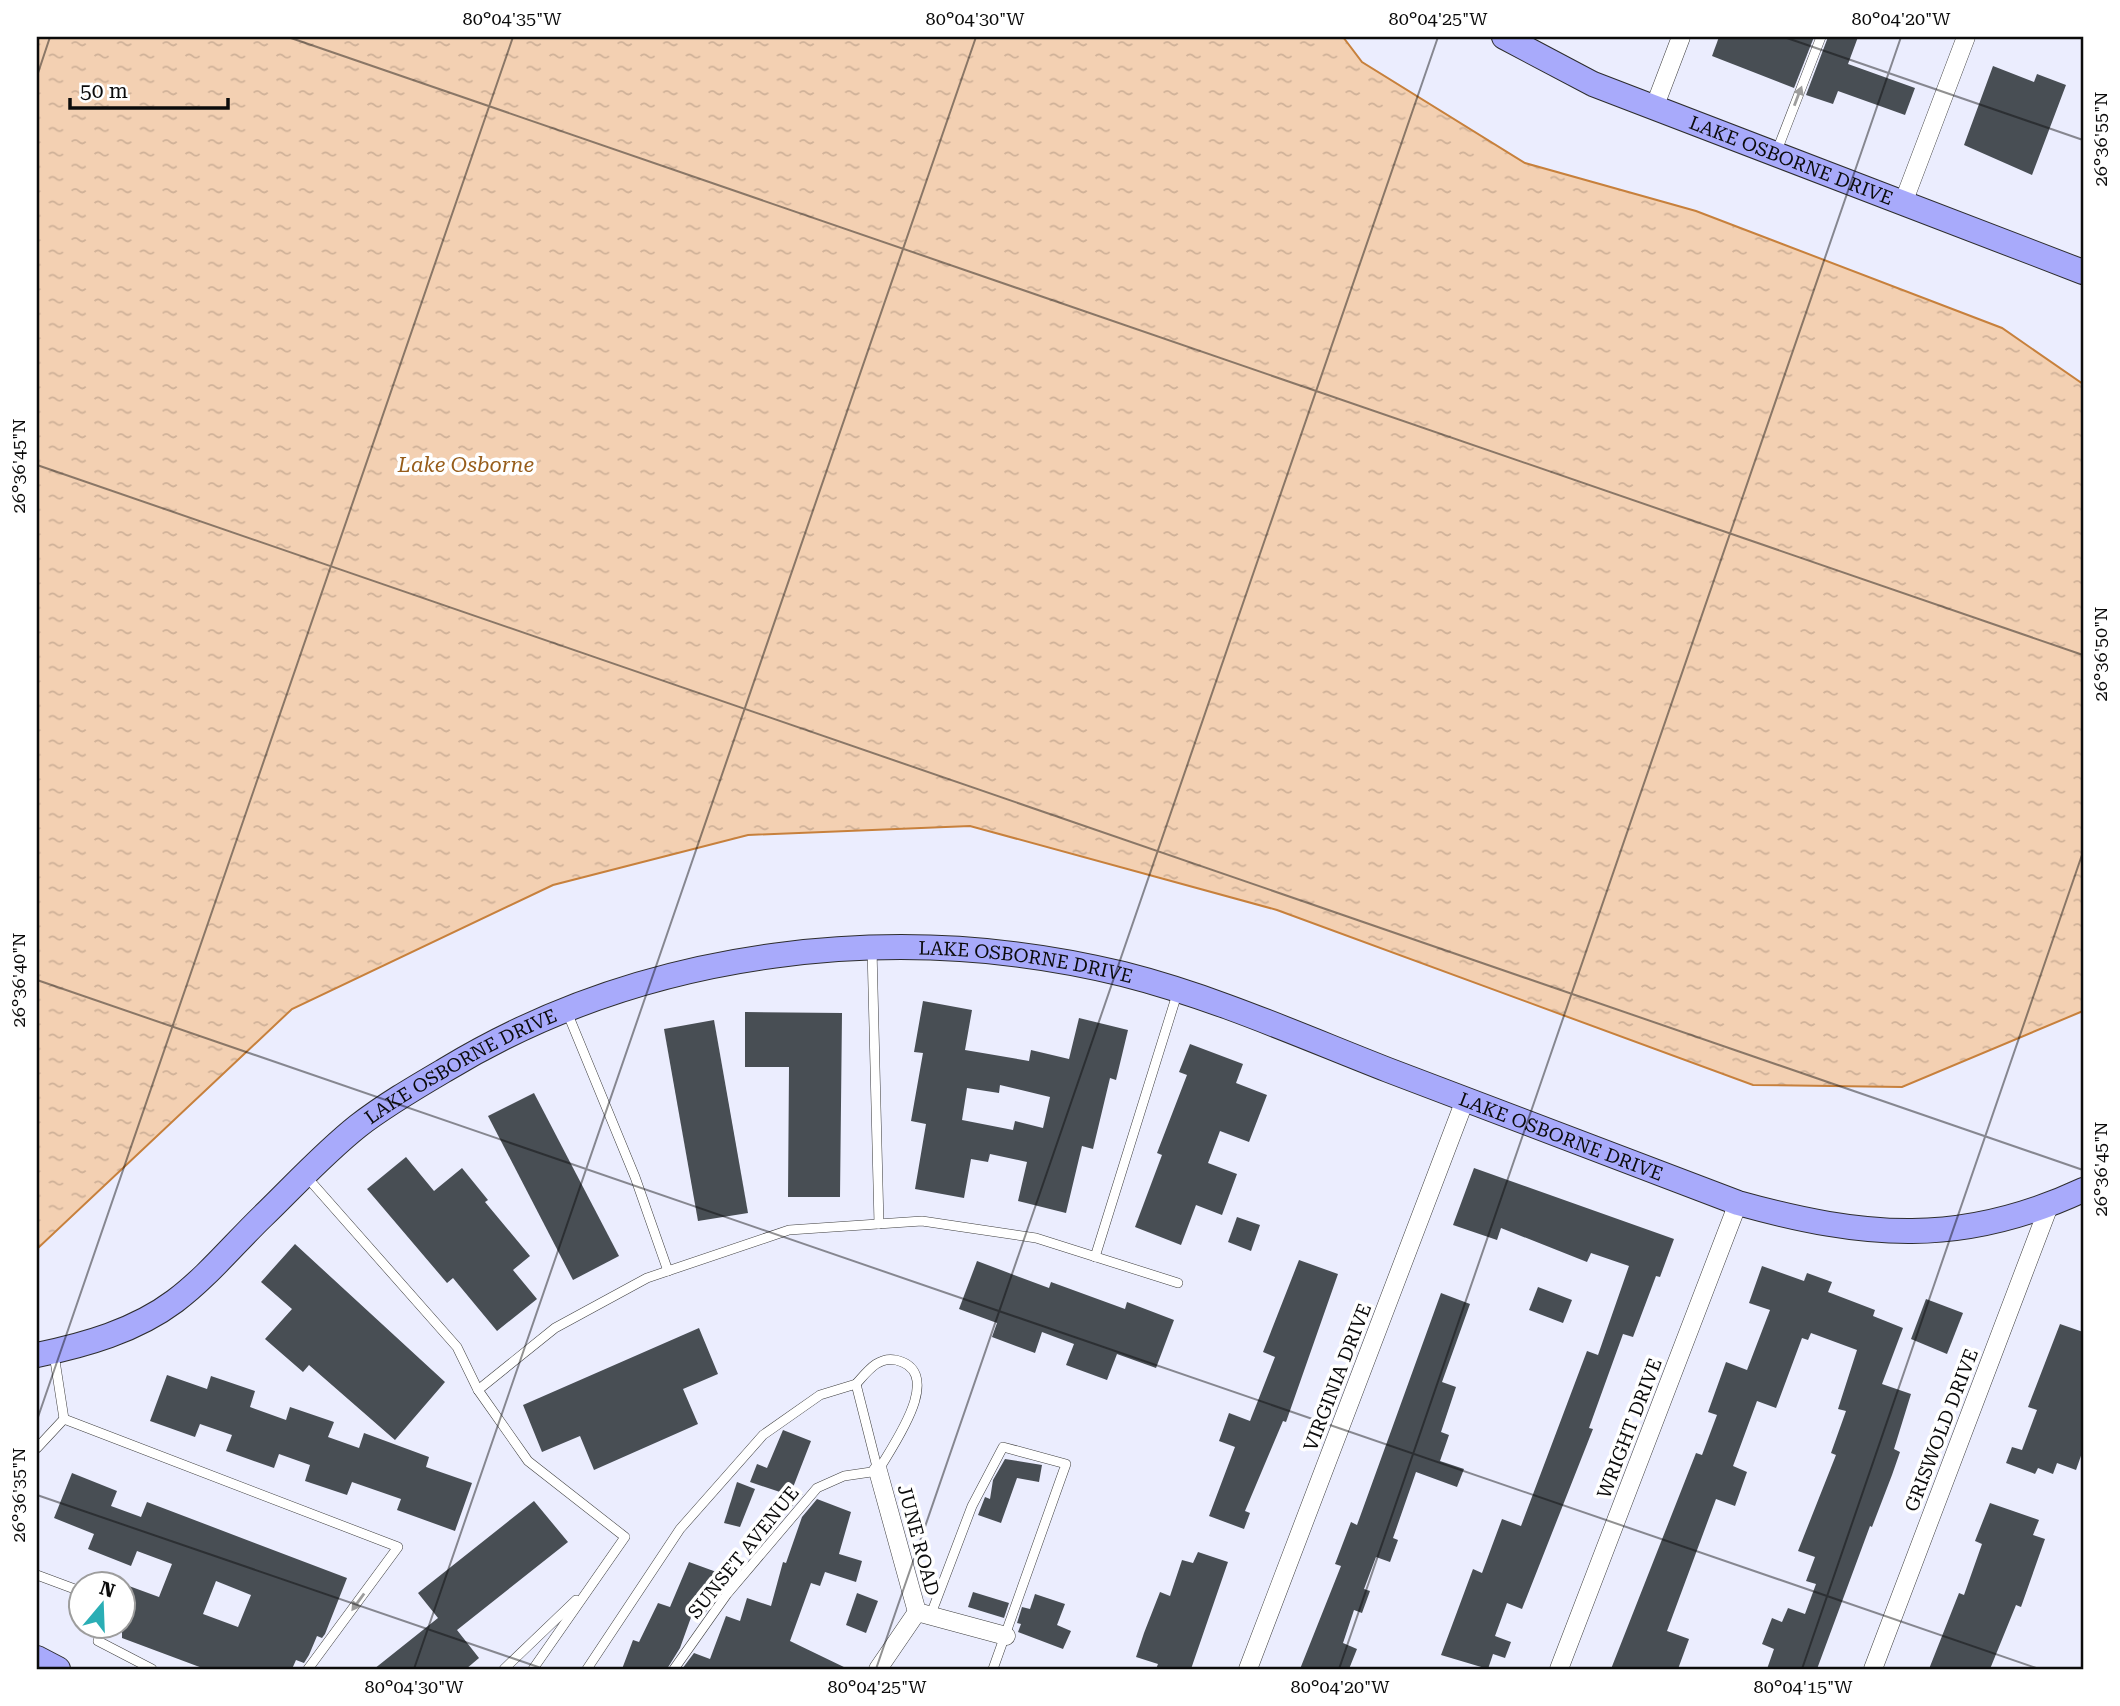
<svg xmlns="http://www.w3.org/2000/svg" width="2120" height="1706" font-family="'Roboto Serif',serif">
	<defs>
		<pattern id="water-ripples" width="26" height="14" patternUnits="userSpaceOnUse" patternTransform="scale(1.75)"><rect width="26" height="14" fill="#f3d0b2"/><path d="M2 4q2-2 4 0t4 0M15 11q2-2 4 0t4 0" fill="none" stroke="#cfb198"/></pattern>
	</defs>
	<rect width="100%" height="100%" fill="#ebedfe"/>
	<path fill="url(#water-ripples)" stroke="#c7803c" stroke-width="2" d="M 37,37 L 1343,37 L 1362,62 L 1525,163 L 1696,211 L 2002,328 L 2083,384 L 2083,1011 L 1902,1087 L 1753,1085 L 1277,910 L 970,826 L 748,835 L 553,885 L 292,1009 L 37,1249 Z"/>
	<g fill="#484e54" fill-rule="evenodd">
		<path d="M 1719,37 L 1814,37 L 1794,88 L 1712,56 Z"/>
		<path d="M 1828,37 L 1858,37 L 1848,64 L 1915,88 L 1905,115 L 1838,91 L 1833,104 L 1806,95 Z"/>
		<path d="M 1993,66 L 2034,82 L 2037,74 L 2066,85 L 2032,175 L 1964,145 Z"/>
		<path d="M 923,1001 L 972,1010 L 965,1050 L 1029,1061 L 1031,1050 L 1069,1059 L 1079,1018 L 1128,1030 L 1116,1080 L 1110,1078 L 1093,1149 L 1082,1146 L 1066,1213 L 1018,1201 L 1027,1162 L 990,1154 L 988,1162 L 971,1159 L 964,1198 L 915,1189 L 926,1124 L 911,1121 L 923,1053 L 914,1052 ZM 1000,1085 L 1050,1097 L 1043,1128 L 1015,1121 L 1013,1130 L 962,1120 L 967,1088 L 999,1093 Z"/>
		<path d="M 745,1012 L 842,1013 L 840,1197 L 788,1197 L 789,1067 L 745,1067 Z"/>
		<path d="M 714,1020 L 748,1213 L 698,1221 L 664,1029 Z"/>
		<path d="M 1190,1044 L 1243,1064 L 1236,1083 L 1267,1095 L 1249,1142 L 1220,1131 L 1208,1163 L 1237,1174 L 1222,1215 L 1196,1205 L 1181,1245 L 1135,1227 L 1162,1155 L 1157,1153 L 1187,1075 L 1179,1072 Z"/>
		<path d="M 534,1093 L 619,1256 L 573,1280 L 488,1116 Z"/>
		<path d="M 406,1157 L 434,1191 L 462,1168 L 488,1200 L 485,1202 L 530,1256 L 513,1270 L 537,1299 L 497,1331 L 453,1278 L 447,1283 L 367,1189 Z"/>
		<path d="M 1474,1168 L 1674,1239 L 1660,1277 L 1656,1276 L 1633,1337 L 1623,1334 L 1589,1428 L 1593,1429 L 1522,1609 L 1507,1603 L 1495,1636 L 1511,1642 L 1505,1658 L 1493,1654 L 1488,1669 L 1441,1655 L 1473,1569 L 1482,1573 L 1502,1519 L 1521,1526 L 1587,1351 L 1598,1355 L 1629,1266 L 1591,1253 L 1587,1262 L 1501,1228 L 1497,1240 L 1453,1225 Z"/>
		<path d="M 1237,1217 L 1260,1225 L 1251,1251 L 1228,1242 Z"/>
		<path d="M 295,1244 L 445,1382 L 395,1440 L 309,1365 L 303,1372 L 265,1339 L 292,1309 L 261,1282 Z"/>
		<path d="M 1299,1260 L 1338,1274 L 1286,1422 L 1283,1421 L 1245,1511 L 1250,1513 L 1244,1529 L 1209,1516 L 1235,1447 L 1219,1441 L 1229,1413 L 1250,1421 L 1275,1357 L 1263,1352 Z"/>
		<path d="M 977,1261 L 1049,1288 L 1051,1282 L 1125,1309 L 1127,1302 L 1174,1320 L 1156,1368 L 1117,1354 L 1107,1380 L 1066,1365 L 1074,1344 L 1042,1332 L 1035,1353 L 992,1337 L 997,1323 L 959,1309 Z"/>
		<path d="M 1762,1266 L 1804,1281 L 1807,1273 L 1832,1282 L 1828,1292 L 1875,1310 L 1873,1316 L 1903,1328 L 1882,1384 L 1911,1394 L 1894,1449 L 1900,1452 L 1892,1475 L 1872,1527 L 1870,1526 L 1817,1669 L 1767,1669 L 1774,1649 L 1762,1644 L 1772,1618 L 1782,1622 L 1788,1608 L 1805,1614 L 1816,1584 L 1806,1581 L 1815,1557 L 1798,1551 L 1836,1455 L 1831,1453 L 1846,1411 L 1838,1409 L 1857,1350 L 1811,1333 L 1808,1340 L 1802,1338 L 1776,1408 L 1757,1401 L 1733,1466 L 1747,1472 L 1735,1506 L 1716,1499 L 1667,1631 L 1689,1639 L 1678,1669 L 1611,1669 L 1696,1453 L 1702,1455 L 1717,1415 L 1708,1412 L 1726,1362 L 1747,1370 L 1770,1310 L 1749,1303 Z"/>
		<path d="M 1538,1287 L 1572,1300 L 1563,1323 L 1529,1310 Z"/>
		<path d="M 1441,1293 L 1470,1304 L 1442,1382 L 1456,1387 L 1441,1432 L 1449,1435 L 1440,1461 L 1464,1469 L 1457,1487 L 1416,1472 L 1393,1538 L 1398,1540 L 1390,1562 L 1376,1557 L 1364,1589 L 1370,1591 L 1362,1613 L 1354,1610 L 1343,1643 L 1357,1649 L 1349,1669 L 1300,1669 L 1341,1566 L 1335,1564 L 1351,1522 L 1357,1525 Z"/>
		<path d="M 1926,1299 L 1963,1313 L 1947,1354 L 1911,1339 Z"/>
		<path d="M 2060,1324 L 2083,1332 L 2083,1450 L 2076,1470 L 2057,1463 L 2053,1474 L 2038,1468 L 2035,1474 L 2006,1463 L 2012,1447 L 2022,1450 L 2037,1410 L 2028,1407 Z"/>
		<path d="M 699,1328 L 718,1374 L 683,1389 L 698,1424 L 594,1470 L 580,1436 L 542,1452 L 523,1405 Z"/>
		<path d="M 167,1375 L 207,1389 L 211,1376 L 255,1391 L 250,1407 L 286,1420 L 290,1407 L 334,1422 L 328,1437 L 359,1448 L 364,1433 L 429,1457 L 426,1467 L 472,1483 L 455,1531 L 397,1510 L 401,1499 L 352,1482 L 347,1495 L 305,1481 L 310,1465 L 279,1454 L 274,1468 L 226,1451 L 232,1435 L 200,1424 L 195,1437 L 150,1421 Z"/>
		<path d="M 783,1430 L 811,1441 L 792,1490 L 803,1494 L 788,1511 L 775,1507 L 780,1492 L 750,1482 L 757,1464 L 767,1468 Z"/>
		<path d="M 1005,1459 L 1042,1465 L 1039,1482 L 1017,1478 L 1001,1523 L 978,1515 L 985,1497 L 990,1499 L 993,1480 Z"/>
		<path d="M 72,1473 L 117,1491 L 111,1506 L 141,1517 L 147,1502 L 347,1578 L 325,1634 L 322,1638 L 317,1636 L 309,1655 L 304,1663 L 296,1660 L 292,1669 L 205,1669 L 122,1638 L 122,1601 L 129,1586 L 159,1597 L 172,1564 L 137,1551 L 131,1566 L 88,1549 L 94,1534 L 54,1518 ZM 216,1581 L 251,1595 L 238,1627 L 203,1614 Z"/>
		<path d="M 737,1482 L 755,1489 L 740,1527 L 724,1523 Z"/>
		<path d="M 817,1499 L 851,1512 L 839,1554 L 862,1561 L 856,1582 L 825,1572 L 820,1586 L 811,1583 L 790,1641 L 848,1669 L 682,1669 L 694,1653 L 710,1659 L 726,1616 L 740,1621 L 747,1598 L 771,1606 L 783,1562 L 786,1563 L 802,1517 Z"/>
		<path d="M 534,1501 L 568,1542 L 457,1630 L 479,1658 L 466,1669 L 374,1669 L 438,1618 L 418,1593 Z"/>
		<path d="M 1990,1503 L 2039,1520 L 2033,1535 L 2045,1539 L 2021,1607 L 2016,1605 L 1990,1669 L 1929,1669 L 1959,1593 L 1964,1595 L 1982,1544 L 1975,1541 Z"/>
		<path d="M 1198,1552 L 1228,1562 L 1191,1669 L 1156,1669 L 1158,1664 L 1136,1657 L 1144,1633 L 1160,1592 L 1170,1596 L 1182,1560 L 1193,1563 Z"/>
		<path d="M 689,1562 L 722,1574 L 710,1606 L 705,1613 L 694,1609 L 680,1648 L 667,1669 L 622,1669 L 633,1640 L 639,1642 L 658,1603 L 670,1607 Z"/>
		<path d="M 973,1592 L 1009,1603 L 1004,1618 L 968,1607 Z"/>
		<path d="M 857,1593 L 878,1601 L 866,1633 L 846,1625 Z"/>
		<path d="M 1035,1594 L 1065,1604 L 1057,1625 L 1071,1631 L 1063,1649 L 1018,1632 L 1021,1624 L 1017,1623 L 1022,1607 L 1030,1609 Z"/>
	</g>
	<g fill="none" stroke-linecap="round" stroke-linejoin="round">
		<g stroke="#3e3e3e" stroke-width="10">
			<g id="lane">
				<path d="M 1776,153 L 1821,37"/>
				<path d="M 872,949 L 879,1224"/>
				<path d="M 567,1012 L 635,1177 L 668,1271"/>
				<path d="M 305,1175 L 457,1347 L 478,1390 L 528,1461 L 625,1537 L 533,1669"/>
				<path d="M 1095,1257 L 1178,991"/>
				<path d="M 54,1354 L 64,1419 L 398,1547 L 308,1669"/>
				<path d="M 478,1390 L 555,1328 L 647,1278 L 789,1230 L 922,1221 L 1036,1238 L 1178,1283"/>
				<path d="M 37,1448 L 64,1419"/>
				<path d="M 37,1575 L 80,1591"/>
				<path d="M 931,1614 L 972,1506 L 1003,1447 L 1066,1464 L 993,1669"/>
				<path d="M 103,1626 L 98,1641 L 152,1669"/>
				<path d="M 504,1669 L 576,1600"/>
				<path d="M 587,1669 L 680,1529 L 763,1435 L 820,1395 L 856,1384 L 878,1471"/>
				<path d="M 674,1669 L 727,1594 L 817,1488 L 844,1476 L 878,1471 C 892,1446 947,1372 896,1360 C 878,1356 867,1372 856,1384"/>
			</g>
		</g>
		<g stroke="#3e3e3e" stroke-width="19">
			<g id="street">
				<path d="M 1654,108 L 1681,37"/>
				<path d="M 1903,203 L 1966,37"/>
				<path d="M 878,1471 L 917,1612 L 1006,1636"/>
				<path d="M 878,1669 L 917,1612"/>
				<path d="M 1248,1669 L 1465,1100"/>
				<path d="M 1559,1669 L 1738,1203"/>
				<path d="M 1873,1669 L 2049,1206"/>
			</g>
		</g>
		<g stroke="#2d2d2d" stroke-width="26">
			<g id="secondary">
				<path id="s1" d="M 1504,37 L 1593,84 L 2083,272"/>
				<path id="s2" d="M 37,1355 C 85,1345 135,1331 175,1301 C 207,1277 234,1244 263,1216 C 294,1186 324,1153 358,1126 C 385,1105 416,1087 445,1070 C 646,948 897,919 1123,974 C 1214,997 1301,1036 1388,1070 C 1504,1115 1621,1159 1738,1203 C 1864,1238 1961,1247 2083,1190"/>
				<path d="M 37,1658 L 58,1669"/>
			</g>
		</g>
		<use href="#lane" stroke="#fff" stroke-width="9"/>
		<use href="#street" stroke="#fff" stroke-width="18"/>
		<use href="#secondary" stroke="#a8aafb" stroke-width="24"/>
	</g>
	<defs><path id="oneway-solid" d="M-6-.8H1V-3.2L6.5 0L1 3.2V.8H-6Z" transform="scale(1.75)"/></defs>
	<g fill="#9d9d9d">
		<use href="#oneway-solid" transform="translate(1798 96) rotate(-69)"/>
		<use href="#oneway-solid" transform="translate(358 1602) rotate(126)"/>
	</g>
	<path fill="none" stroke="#0b0b0b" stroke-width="2" stroke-opacity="0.45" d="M 288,37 L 2083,655M 1784,37 L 2083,140M 37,76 L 50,37M 37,465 L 2083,1170M 37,980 L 2039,1669M 37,1420 L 513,37M 37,1495 L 544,1669M 414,1669 L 976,37M 876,1669 L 1438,37M 1339,1669 L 1901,37M 1802,1669 L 2083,852"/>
	<g text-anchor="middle" stroke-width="7" stroke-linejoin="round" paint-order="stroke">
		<g font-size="19" fill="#0b0b0b" stroke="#fff">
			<text dy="7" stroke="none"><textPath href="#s1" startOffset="313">LAKE OSBORNE DRIVE</textPath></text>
			<text dy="7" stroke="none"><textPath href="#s2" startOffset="1110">LAKE OSBORNE DRIVE</textPath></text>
			<text dy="7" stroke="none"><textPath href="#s2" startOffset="522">LAKE OSBORNE DRIVE</textPath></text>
			<text dy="7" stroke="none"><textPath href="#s2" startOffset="1676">LAKE OSBORNE DRIVE</textPath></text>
			<text transform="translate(1337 1377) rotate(-69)" y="7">VIRGINIA DRIVE</text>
			<text transform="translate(1629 1428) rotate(-69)" y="7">WRIGHT DRIVE</text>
			<text transform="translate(1941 1430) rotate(-69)" y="7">GRISWOLD DRIVE</text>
			<text transform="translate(919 1540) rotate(75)" y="7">JUNE ROAD</text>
			<text transform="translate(743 1552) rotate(-51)" y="7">SUNSET AVENUE</text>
		</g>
		<g font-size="21" font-style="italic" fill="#975d1b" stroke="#fff">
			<text x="466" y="472">Lake Osborne</text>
		</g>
	</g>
	<rect width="2120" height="1706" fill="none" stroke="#ffffff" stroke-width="77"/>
	<g transform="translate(102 1605) rotate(19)"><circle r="33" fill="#ffffff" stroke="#9d9d9d" stroke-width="2"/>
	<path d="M0-5L12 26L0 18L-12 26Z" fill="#2aaeb5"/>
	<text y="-10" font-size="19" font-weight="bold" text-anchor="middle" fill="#0b0b0b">N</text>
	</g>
	<path d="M70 98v10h158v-10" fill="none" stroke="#0b0b0b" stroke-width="3.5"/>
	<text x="80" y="98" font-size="21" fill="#0b0b0b" stroke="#ffffff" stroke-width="5" paint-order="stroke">50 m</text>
	<rect x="38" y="38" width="2044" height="1630" fill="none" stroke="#0b0b0b" stroke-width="2.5"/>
	<g font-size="18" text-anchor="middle" fill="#0b0b0b">
		<text x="512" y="25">80°04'35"W</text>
		<text x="975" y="25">80°04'30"W</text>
		<text x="1438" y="25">80°04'25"W</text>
		<text x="1901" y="25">80°04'20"W</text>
		<text transform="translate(2101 139) rotate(-90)" y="6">26°36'55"N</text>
		<text transform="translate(19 466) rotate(-90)" y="6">26°36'45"N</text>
		<text transform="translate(2101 654) rotate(-90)" y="6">26°36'50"N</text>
		<text transform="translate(19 980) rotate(-90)" y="6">26°36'40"N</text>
		<text transform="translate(2101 1169) rotate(-90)" y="6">26°36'45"N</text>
		<text transform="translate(19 1495) rotate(-90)" y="6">26°36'35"N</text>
		<text x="414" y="1693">80°04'30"W</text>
		<text x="877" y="1693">80°04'25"W</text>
		<text x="1340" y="1693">80°04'20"W</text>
		<text x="1803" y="1693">80°04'15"W</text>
	</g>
</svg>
